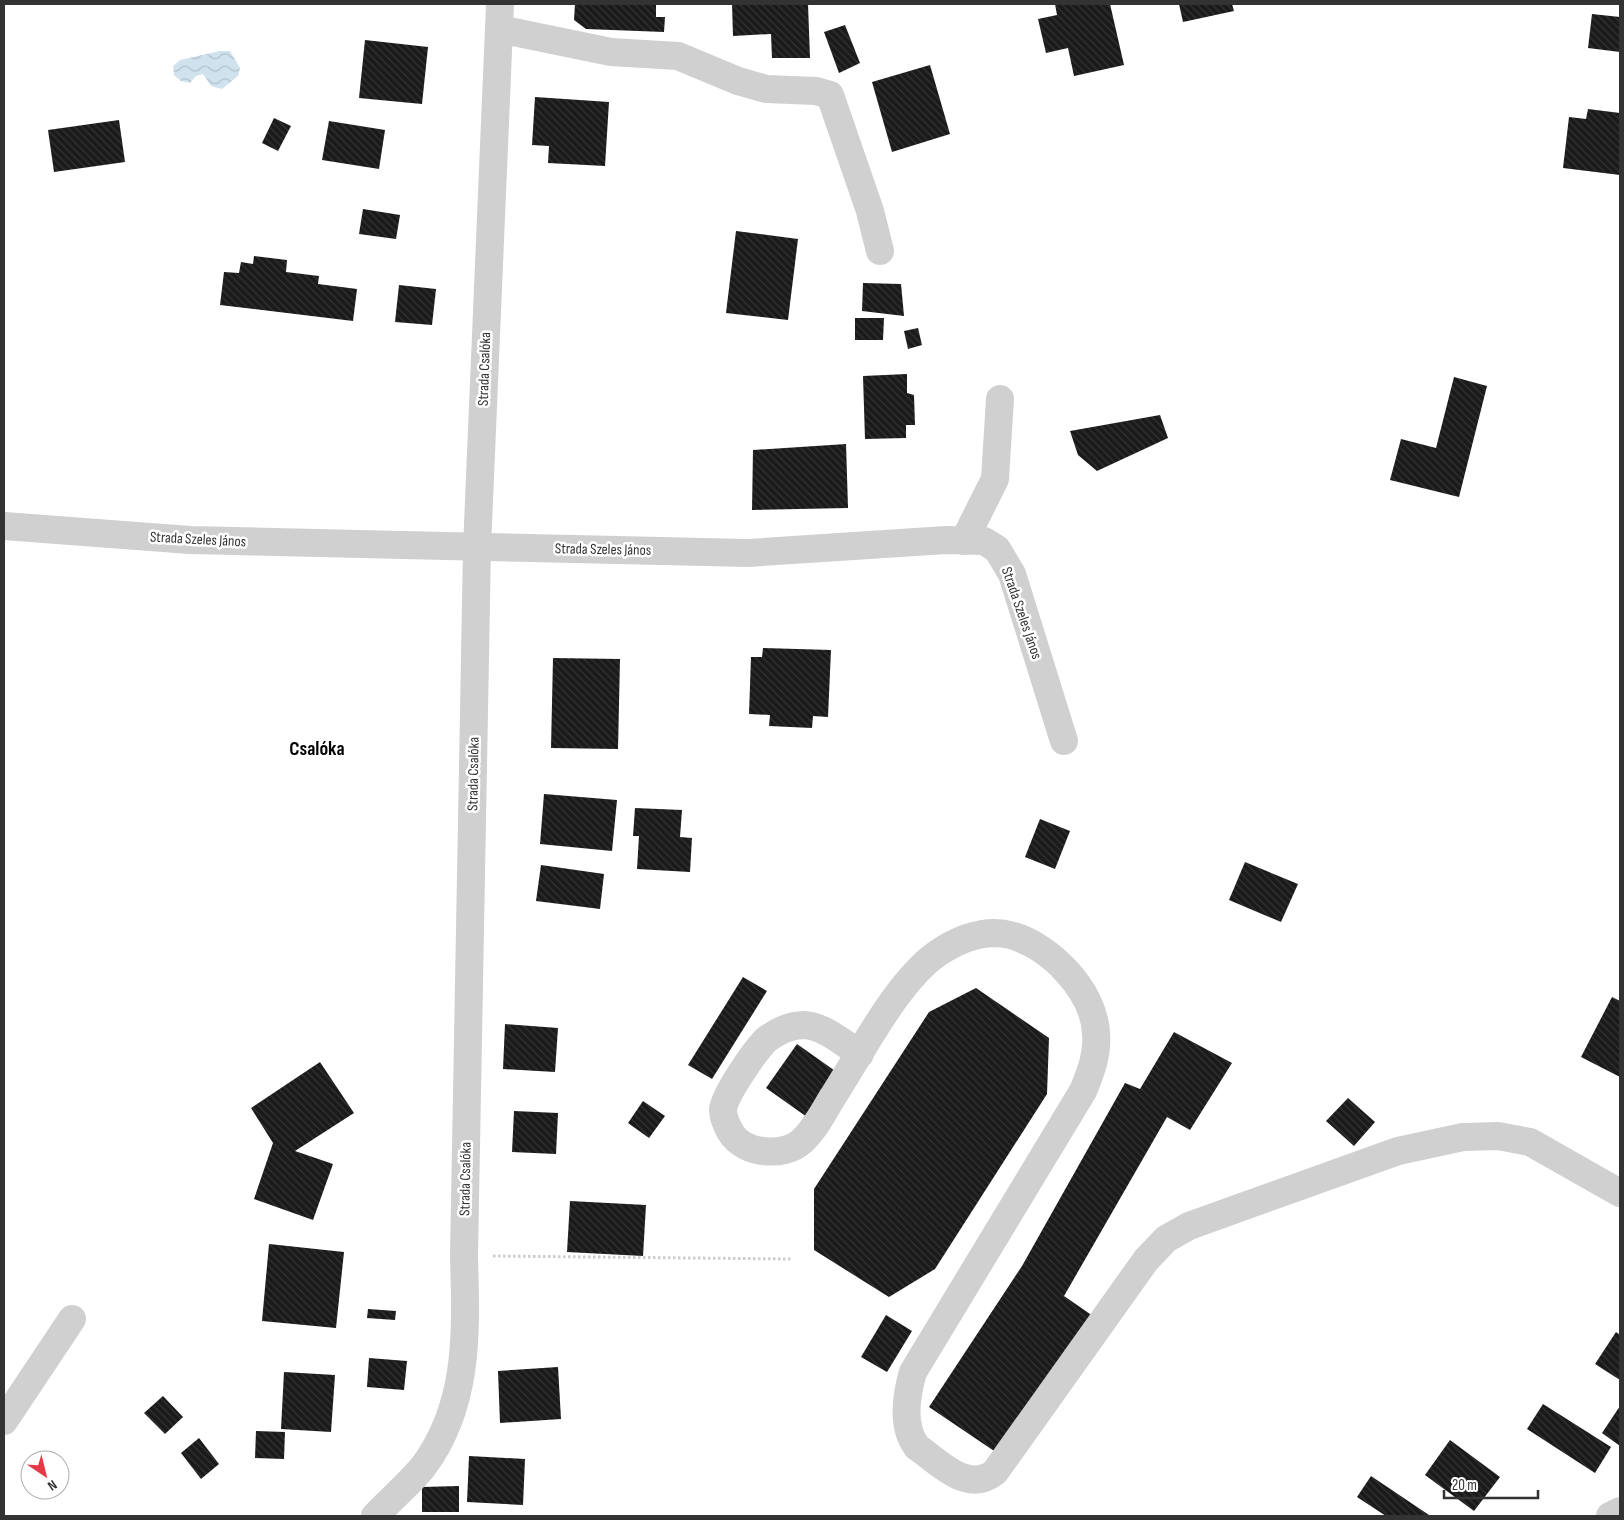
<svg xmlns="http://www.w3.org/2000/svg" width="1624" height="1520" font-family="'Sofia Sans Condensed',sans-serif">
	<defs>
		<pattern id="water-waves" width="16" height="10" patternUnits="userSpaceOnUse" patternTransform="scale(1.25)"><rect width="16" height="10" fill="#cfe2ee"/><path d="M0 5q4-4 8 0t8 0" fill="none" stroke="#b2c2cd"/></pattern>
		<pattern id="building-back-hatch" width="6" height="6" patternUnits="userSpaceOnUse" patternTransform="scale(1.25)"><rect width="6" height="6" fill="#1a1a1a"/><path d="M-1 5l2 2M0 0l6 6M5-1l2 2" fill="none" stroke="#333"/></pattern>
	</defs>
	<rect width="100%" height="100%" fill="#fff"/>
	<path fill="url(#water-waves)" d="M 220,51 L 230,51 L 240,68 L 238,76 L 222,89 L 211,86 L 203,74 L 196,76 L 190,83 L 181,81 L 174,75 L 173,66 L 180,60 Z"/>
	<g fill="url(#building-back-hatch)">
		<path d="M 575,4 L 656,4 L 656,17 L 665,17 L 664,32 L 586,29 L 574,20 Z"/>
		<path d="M 732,4 L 808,4 L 810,58 L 772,58 L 771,34 L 733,36 Z"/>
		<path d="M 1055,4 L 1110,4 L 1124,65 L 1074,76 L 1068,48 L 1046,53 L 1038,19 L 1057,15 Z"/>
		<path d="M 1179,4 L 1232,4 L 1234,11 L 1183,22 Z"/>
		<path d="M 1592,14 L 1620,17 L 1620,52 L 1588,48 Z"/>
		<path d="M 845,25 L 860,63 L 839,73 L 824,32 Z"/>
		<path d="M 365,40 L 428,47 L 422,104 L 359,98 Z"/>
		<path d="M 930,65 L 950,134 L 892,152 L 872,82 Z"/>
		<path d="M 535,97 L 609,102 L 605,166 L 548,163 L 549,146 L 532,145 Z"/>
		<path d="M 1588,109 L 1620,113 L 1620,175 L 1563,168 L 1569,117 L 1586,119 Z"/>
		<path d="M 274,118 L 291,126 L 278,151 L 262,143 Z"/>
		<path d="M 119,120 L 125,162 L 54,172 L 48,130 Z"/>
		<path d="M 329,121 L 385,130 L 379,169 L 322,160 Z"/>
		<path d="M 363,209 L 400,215 L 396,239 L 359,234 Z"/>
		<path d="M 736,231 L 798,239 L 788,320 L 726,313 Z"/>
		<path d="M 254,256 L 287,260 L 286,272 L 319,276 L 318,284 L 357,289 L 353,321 L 220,305 L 224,272 L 239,273 L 241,262 L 253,264 Z"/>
		<path d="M 863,283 L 901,284 L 904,316 L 862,311 Z"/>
		<path d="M 399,285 L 436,289 L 432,325 L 395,322 Z"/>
		<path d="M 855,318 L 884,318 L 883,340 L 855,340 Z"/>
		<path d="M 918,328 L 922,345 L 908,349 L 904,331 Z"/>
		<path d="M 907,374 L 907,393 L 914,395 L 915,425 L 906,425 L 906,438 L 865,439 L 863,376 Z"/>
		<path d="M 1454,377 L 1487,386 L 1459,497 L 1390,480 L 1401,439 L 1436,448 Z"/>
		<path d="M 1160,415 L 1168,438 L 1097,471 L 1078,455 L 1070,431 Z"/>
		<path d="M 846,444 L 848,508 L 752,510 L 753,450 Z"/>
		<path d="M 763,648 L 831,650 L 828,717 L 813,716 L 812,728 L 769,726 L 770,715 L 749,714 L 751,657 L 762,657 Z"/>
		<path d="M 553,658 L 620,659 L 618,749 L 551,748 Z"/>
		<path d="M 544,794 L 617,800 L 612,851 L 540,844 Z"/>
		<path d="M 635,808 L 682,810 L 680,837 L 692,838 L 690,872 L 637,869 L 639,836 L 633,836 Z"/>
		<path d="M 1040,819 L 1070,831 L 1055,869 L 1025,857 Z"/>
		<path d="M 1245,862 L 1298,884 L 1281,922 L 1229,900 Z"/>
		<path d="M 541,865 L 604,874 L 600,909 L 536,901 Z"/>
		<path d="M 743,977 L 767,991 L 712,1079 L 688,1065 Z"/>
		<path d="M 976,988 L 1049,1038 L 1047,1094 L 935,1269 L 889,1297 L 814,1250 L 814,1189 L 929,1012 Z"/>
		<path d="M 1612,997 L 1620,1001 L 1620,1077 L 1581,1057 Z"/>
		<path d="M 505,1024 L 558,1028 L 555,1072 L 503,1069 Z"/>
		<path d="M 1174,1032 L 1232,1063 L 1190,1130 L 1167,1117 L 1064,1296 L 1093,1316 L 1000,1455 L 929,1407 L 1022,1266 L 1125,1083 L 1140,1089 Z"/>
		<path d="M 797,1044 L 838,1073 L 807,1117 L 766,1088 Z"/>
		<path d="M 320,1062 L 354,1113 L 295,1151 L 333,1164 L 313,1220 L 254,1199 L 273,1143 L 251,1108 Z"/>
		<path d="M 1348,1098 L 1375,1122 L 1354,1146 L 1326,1121 Z"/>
		<path d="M 643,1101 L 665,1116 L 649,1138 L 628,1123 Z"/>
		<path d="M 514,1111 L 558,1113 L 556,1154 L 512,1152 Z"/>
		<path d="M 570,1201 L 646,1205 L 643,1256 L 567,1252 Z"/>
		<path d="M 269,1244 L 344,1252 L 336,1328 L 262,1321 Z"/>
		<path d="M 368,1309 L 396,1311 L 395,1320 L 367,1318 Z"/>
		<path d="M 886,1315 L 912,1331 L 887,1372 L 861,1357 Z"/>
		<path d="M 1616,1332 L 1620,1335 L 1620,1380 L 1595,1364 Z"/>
		<path d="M 369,1358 L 407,1361 L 404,1390 L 367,1387 Z"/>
		<path d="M 558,1367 L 561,1419 L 500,1423 L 498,1371 Z"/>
		<path d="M 284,1372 L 335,1375 L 331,1432 L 281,1429 Z"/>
		<path d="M 163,1396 L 183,1417 L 165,1434 L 144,1413 Z"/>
		<path d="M 1543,1404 L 1611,1447 L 1595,1473 L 1527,1429 Z"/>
		<path d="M 1620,1406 L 1620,1446 L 1602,1433 Z"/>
		<path d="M 256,1431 L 285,1432 L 284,1459 L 255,1458 Z"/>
		<path d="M 199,1438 L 219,1464 L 201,1479 L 181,1453 Z"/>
		<path d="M 1450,1440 L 1500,1477 L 1474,1511 L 1425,1475 Z"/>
		<path d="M 469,1456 L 525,1459 L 523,1505 L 467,1502 Z"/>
		<path d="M 1371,1476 L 1429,1515 L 1430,1516 L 1386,1516 L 1357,1497 Z"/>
		<path d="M 459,1486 L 459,1512 L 422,1512 L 422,1487 Z"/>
	</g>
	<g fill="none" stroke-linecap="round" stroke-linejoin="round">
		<path stroke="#cdcdcd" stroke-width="3" stroke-dasharray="2.5 2.5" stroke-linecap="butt" d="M 493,1256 L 792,1259"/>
		<g stroke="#d0d0d0" stroke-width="28">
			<path d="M 499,29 L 611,52 L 678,56 L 738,81 L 766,89 L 816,91 L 830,95 L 870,211 L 880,251"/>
			<path d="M 4,526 L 190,540 L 748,553 L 946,540 L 984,541 L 997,549 L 1012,574 L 1064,741"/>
			<path d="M 964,541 L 995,479 L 1000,399"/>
			<path d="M 860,1054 C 843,1043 824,1026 804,1025 C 790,1025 778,1031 767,1039 C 757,1048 722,1098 723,1110 C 723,1118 727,1126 731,1133 C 744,1154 784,1158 802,1141 C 815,1129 823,1113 832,1098 C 860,1055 897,981 938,953 C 959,939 985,929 1010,935 C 1050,945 1094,991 1096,1033 C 1098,1053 1091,1072 1083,1091 L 913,1372 C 906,1396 901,1426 917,1447 C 940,1463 968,1494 995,1472 L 1146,1260 L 1166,1239 L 1189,1226 L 1398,1151 L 1463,1137 L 1498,1136 L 1530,1142 L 1620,1193"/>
			<path d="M 4,1421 L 72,1319"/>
			<path d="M 375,1516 C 390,1500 409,1484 423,1467 C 470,1404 466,1330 464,1256 L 477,548 L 500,4"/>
			<path d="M 1610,1516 L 1620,1511"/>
		</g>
	</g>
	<g text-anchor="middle" stroke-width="5" stroke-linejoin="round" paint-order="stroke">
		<g font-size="15" fill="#333" stroke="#fff">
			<text transform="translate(484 369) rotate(-88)" y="5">Strada Csalóka</text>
			<text transform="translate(198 539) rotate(3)" y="5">Strada Szeles János</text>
			<text transform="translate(603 549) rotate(1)" y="5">Strada Szeles János</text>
			<text transform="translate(1022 613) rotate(71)" y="5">Strada Szeles János</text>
			<text transform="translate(473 774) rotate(-89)" y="5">Strada Csalóka</text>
			<text transform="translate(465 1179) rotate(-89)" y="5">Strada Csalóka</text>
		</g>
		<g font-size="20" font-weight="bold" fill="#000" stroke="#fff">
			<text x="317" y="755">Csalóka</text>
		</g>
	</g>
	<rect width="1624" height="1520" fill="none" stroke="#333333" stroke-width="10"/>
	<g transform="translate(45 1475) rotate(145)"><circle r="24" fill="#ffffff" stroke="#adadad"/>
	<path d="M0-4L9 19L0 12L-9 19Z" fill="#e63946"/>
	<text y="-8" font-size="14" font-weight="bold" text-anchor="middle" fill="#333333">N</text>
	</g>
	<path d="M1444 1490v8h94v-8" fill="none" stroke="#333333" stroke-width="2.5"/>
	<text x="1452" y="1490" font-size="15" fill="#333333" stroke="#ffffff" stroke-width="4" paint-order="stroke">20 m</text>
</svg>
